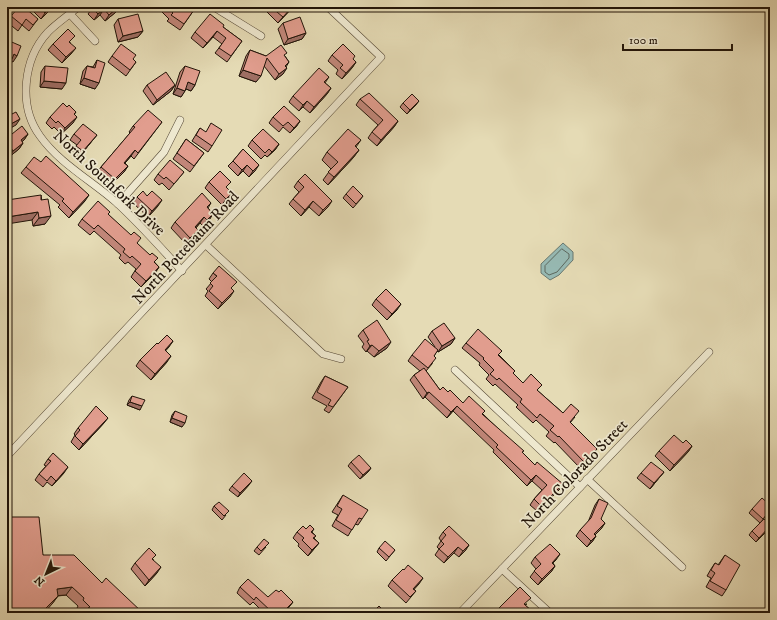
<svg xmlns="http://www.w3.org/2000/svg" width="777" height="620" font-family="'IM FELL DW Pica',serif">
	<rect width="100%" height="100%" fill="#e5dbb5"/>
	<filter id="stains"><feTurbulence type="fractalNoise" baseFrequency=".005" numOctaves="4"/><feColorMatrix values="0 0 0 0 .2 0 0 0 0 .09 0 0 0 0 .02 0 0 0 .5 -.17"/></filter>
	<radialGradient id="worn" r=".72"><stop offset=".6" stop-color="#630" stop-opacity="0"/><stop offset="1" stop-color="#630" stop-opacity=".3"/></radialGradient>
	<path fill="#97bab4" stroke="#687870" d="M 563,243 L 573,252 L 573,260 L 559,275 L 550,280 L 541,273 L 541,264 Z"/>
	<g fill="none" stroke-linecap="round" stroke-linejoin="round">
		<path stroke="#5c685e" stroke-width="1" d="M 562,249 L 569,254 L 569,258 L 557,272 L 549,275 L 545,272 L 545,266 Z"/>
		<g stroke="#534634" stroke-width="8">
			<g id="minor">
				<path d="M 78,7 C 69,15 57,23 48,32 C 23,59 18,106 40,136 C 59,163 92,181 117,203 C 140,224 161,248 182,271"/>
				<path d="M 214,7 L 261,36"/>
				<path d="M 70,14 L 95,41"/>
				<path d="M 118,204 L 164,152 L 180,120"/>
				<path d="M 206,245 L 323,354 L 341,359"/>
				<path d="M 455,370 L 580,487"/>
				<path d="M 7,456 L 381,57 L 328,7"/>
				<path d="M 587,479 L 682,567"/>
				<path d="M 502,569 L 550,613"/>
				<path d="M 460,613 L 709,352"/>
			</g>
		</g>
		<use href="#minor" stroke="#eee8cf" stroke-width="7"/>
	</g>
	<g fill="#c2877a" stroke="#221509">
		<path d="M 29,7 L 53,7 L 41,19 Z"/>
		<path d="M 93,7 L 119,7 L 116,12 L 105,21 L 100,15 L 94,20 L 88,14 Z"/>
		<path d="M 157,7 L 196,7 L 180,30 L 167,21 L 169,19 Z"/>
		<path d="M 238,7 L 244,7 L 241,10 Z"/>
		<path d="M 249,7 L 257,7 L 253,11 Z"/>
		<path d="M 270,7 L 293,7 L 278,23 L 267,12 Z"/>
		<path d="M 11,16 L 38,19 L 29,31 L 22,25 L 18,31 L 7,22 Z"/>
		<path d="M 118,19 L 143,31 L 138,37 L 118,42 L 114,25 Z"/>
		<path d="M 283,23 L 306,33 L 302,39 L 284,45 L 278,29 Z"/>
		<path d="M 223,27 L 242,41 L 227,62 L 215,53 L 222,44 L 213,37 L 203,48 L 191,38 L 195,32 Z"/>
		<path d="M 70,42 L 71,54 L 62,63 L 48,50 L 53,44 Z"/>
		<path d="M 250,50 L 266,56 L 285,56 L 289,62 L 286,67 L 283,74 L 275,80 L 264,66 L 256,82 L 239,76 L 246,56 Z"/>
		<path d="M 332,55 L 353,59 L 356,62 L 352,68 L 342,79 L 336,74 L 338,70 L 328,61 Z"/>
		<path d="M 112,56 L 133,59 L 136,62 L 126,76 L 108,62 Z"/>
		<path d="M 97,60 L 95,89 L 80,84 L 83,71 L 87,66 L 93,67 Z"/>
		<path d="M 45,66 L 62,89 L 40,87 L 41,72 Z"/>
		<path d="M 185,66 L 195,85 L 191,91 L 186,89 L 181,97 L 173,94 L 180,72 Z"/>
		<path d="M 329,77 L 325,83 L 331,88 L 327,94 L 310,113 L 303,107 L 299,111 L 289,102 L 293,96 Z"/>
		<path d="M 147,85 L 175,85 L 171,91 L 153,105 L 143,91 Z"/>
		<path d="M 360,99 L 398,121 L 394,127 L 377,146 L 368,138 L 372,132 L 378,125 L 356,105 Z"/>
		<path d="M 403,103 L 416,105 L 407,114 L 400,107 Z"/>
		<path d="M 67,107 L 76,112 L 74,115 L 73,123 L 61,134 L 54,127 L 52,129 L 46,123 L 50,117 Z"/>
		<path d="M 273,117 L 300,121 L 296,127 L 290,133 L 283,127 L 279,132 L 269,123 Z"/>
		<path d="M 162,122 L 134,159 L 131,156 L 125,163 L 128,166 L 124,172 L 111,185 L 97,172 L 101,167 L 130,133 L 129,132 L 133,126 Z"/>
		<path d="M 200,128 L 205,132 L 212,146 L 208,152 L 192,141 Z"/>
		<path d="M 28,134 L 24,140 L 22,142 L 23,143 L 19,149 L 9,157 L 7,154 L 7,138 Z"/>
		<path d="M 74,134 L 92,141 L 79,157 L 72,151 L 77,145 L 70,140 Z"/>
		<path d="M 186,139 L 204,153 L 190,172 L 173,159 Z"/>
		<path d="M 252,140 L 279,144 L 275,150 L 267,157 L 265,155 L 261,159 L 248,146 Z"/>
		<path d="M 361,140 L 356,147 L 359,150 L 353,158 L 328,185 L 323,180 L 331,169 L 322,160 L 327,152 Z"/>
		<path d="M 243,149 L 255,171 L 249,177 L 243,171 L 238,176 L 228,166 L 233,161 Z"/>
		<path d="M 41,162 L 85,201 L 69,218 L 58,207 L 60,205 L 21,173 L 26,167 Z"/>
		<path d="M 184,172 L 169,190 L 162,183 L 159,185 L 154,180 L 158,174 Z"/>
		<path d="M 298,181 L 328,207 L 319,216 L 309,207 L 301,216 L 289,204 L 293,199 L 299,192 L 294,187 Z"/>
		<path d="M 209,182 L 227,188 L 232,193 L 228,199 L 222,205 L 205,188 Z"/>
		<path d="M 346,194 L 363,196 L 360,200 L 353,208 L 343,198 Z"/>
		<path d="M 41,195 L 45,224 L 33,226 L 32,220 Z"/>
		<path d="M 137,197 L 158,206 L 148,217 L 133,203 Z"/>
		<path d="M 211,203 L 208,208 L 213,214 L 209,220 L 203,226 L 200,223 L 196,228 L 194,236 L 186,244 L 171,228 L 175,222 Z"/>
		<path d="M 108,214 L 137,243 L 159,267 L 155,273 L 141,287 L 131,277 L 136,269 L 128,262 L 125,264 L 119,258 L 121,255 L 94,231 L 90,235 L 78,225 L 82,219 Z"/>
		<path d="M 213,273 L 232,289 L 230,297 L 218,309 L 205,296 L 208,291 L 206,289 L 212,282 L 209,279 Z"/>
		<path d="M 376,299 L 397,310 L 387,320 L 372,305 Z"/>
		<path d="M 363,330 L 387,348 L 374,357 L 367,351 L 366,352 L 362,347 L 364,344 L 358,336 Z"/>
		<path d="M 432,331 L 455,338 L 451,344 L 438,352 L 437,351 L 434,356 L 432,364 L 426,371 L 440,390 L 448,392 L 463,403 L 483,414 L 535,465 L 563,484 L 559,490 L 537,511 L 530,505 L 534,499 L 542,490 L 532,481 L 527,486 L 493,452 L 494,450 L 453,411 L 447,418 L 425,397 L 423,399 L 410,380 L 414,375 L 420,371 L 408,361 L 412,355 L 435,347 L 428,337 Z"/>
		<path d="M 173,341 L 165,351 L 167,362 L 151,380 L 136,366 L 140,360 L 158,344 Z"/>
		<path d="M 466,343 L 499,355 L 515,371 L 513,373 L 523,383 L 538,391 L 563,413 L 575,417 L 570,423 L 593,454 L 580,468 L 555,442 L 554,443 L 546,436 L 549,432 L 536,420 L 533,423 L 516,407 L 518,405 L 495,384 L 493,386 L 486,379 L 489,375 L 479,365 L 480,363 L 462,348 Z"/>
		<path d="M 325,376 L 348,387 L 329,413 L 324,410 L 327,406 L 312,398 L 321,382 Z"/>
		<path d="M 132,396 L 140,410 L 127,405 L 129,400 Z"/>
		<path d="M 175,411 L 182,427 L 170,422 L 172,415 Z"/>
		<path d="M 104,423 L 79,450 L 71,442 L 75,435 L 74,434 L 78,428 Z"/>
		<path d="M 683,443 L 692,446 L 688,452 L 670,471 L 655,456 L 659,451 Z"/>
		<path d="M 48,459 L 64,473 L 52,486 L 47,482 L 43,487 L 35,480 L 39,474 L 46,466 L 44,465 Z"/>
		<path d="M 351,462 L 371,468 L 368,472 L 360,479 L 348,466 Z"/>
		<path d="M 664,472 L 659,478 L 650,489 L 637,478 L 641,473 Z"/>
		<path d="M 249,485 L 238,497 L 229,490 L 232,486 Z"/>
		<path d="M 343,495 L 362,519 L 358,525 L 355,524 L 348,536 L 332,526 L 338,515 L 332,512 Z"/>
		<path d="M 599,499 L 601,519 L 605,523 L 601,529 L 594,535 L 596,536 L 592,542 L 587,547 L 576,536 L 580,530 L 588,522 L 595,505 Z"/>
		<path d="M 770,505 L 770,511 L 760,523 L 749,513 L 752,509 Z"/>
		<path d="M 214,506 L 226,515 L 222,520 L 212,510 Z"/>
		<path d="M 306,529 L 314,529 L 312,532 L 316,536 L 314,538 L 319,543 L 314,549 L 308,556 L 298,546 L 299,544 L 293,538 L 297,532 Z"/>
		<path d="M 768,530 L 756,542 L 749,535 L 752,531 Z"/>
		<path d="M 443,532 L 469,545 L 465,551 L 459,557 L 454,553 L 444,563 L 435,555 L 439,549 L 437,547 L 441,541 L 439,538 Z"/>
		<path d="M 257,547 L 266,547 L 259,555 L 254,551 Z"/>
		<path d="M 379,548 L 395,550 L 386,561 L 377,552 Z"/>
		<path d="M 43,555 L 102,583 L 143,613 L 83,613 L 77,608 L 78,606 L 66,595 L 58,596 L 52,604 Z"/>
		<path d="M 725,555 L 726,590 L 722,596 L 706,587 L 711,578 L 707,576 L 711,569 L 715,563 L 718,565 Z"/>
		<path d="M 535,557 L 556,560 L 553,563 L 555,566 L 551,572 L 538,585 L 530,577 L 536,569 L 531,563 Z"/>
		<path d="M 153,559 L 157,573 L 145,586 L 131,569 L 135,563 Z"/>
		<path d="M 392,580 L 419,584 L 414,589 L 416,591 L 406,603 L 388,586 Z"/>
		<path d="M 240,587 L 268,597 L 279,592 L 293,602 L 289,607 L 284,613 L 264,613 L 253,602 L 250,605 L 237,593 Z"/>
		<path d="M 527,604 L 525,605 L 534,613 L 496,613 L 499,608 Z"/>
	</g>
	<g fill="#9e6e63" stroke="#221509">
		<path d="M 51,7 L 53,7 L 41,19 L 45,13 Z"/>
		<path d="M 118,7 L 116,12 L 105,21 L 109,15 Z"/>
		<path d="M 292,7 L 293,7 L 278,23 L 283,17 Z"/>
		<path d="M 104,9 L 100,15 L 94,20 L 98,14 Z"/>
		<path d="M 143,31 L 138,37 L 118,42 L 123,36 Z"/>
		<path d="M 217,31 L 213,37 L 203,48 L 207,43 Z"/>
		<path d="M 306,33 L 302,39 L 284,45 L 288,39 Z"/>
		<path d="M 76,48 L 71,54 L 62,63 L 66,57 Z"/>
		<path d="M 14,54 L 17,56 L 13,62 L 10,61 L 8,64 L 7,64 L 7,57 Z"/>
		<path d="M 356,62 L 352,68 L 342,79 L 346,73 Z"/>
		<path d="M 287,68 L 283,74 L 275,80 L 279,74 Z"/>
		<path d="M 243,70 L 261,76 L 256,82 L 239,76 Z"/>
		<path d="M 84,78 L 99,83 L 95,89 L 80,84 Z"/>
		<path d="M 44,81 L 66,83 L 62,89 L 40,87 Z"/>
		<path d="M 188,82 L 195,85 L 191,91 L 184,88 Z"/>
		<path d="M 175,85 L 171,91 L 153,105 L 157,100 Z"/>
		<path d="M 177,88 L 185,91 L 181,97 L 173,94 Z"/>
		<path d="M 331,88 L 327,94 L 310,113 L 314,107 Z"/>
		<path d="M 307,101 L 303,107 L 299,111 L 303,105 Z"/>
		<path d="M 419,101 L 416,105 L 407,114 L 410,110 Z"/>
		<path d="M 77,117 L 73,123 L 61,134 L 65,128 Z"/>
		<path d="M 20,119 L 16,125 L 7,130 L 7,126 Z"/>
		<path d="M 300,121 L 296,127 L 290,133 L 294,128 Z"/>
		<path d="M 398,121 L 394,127 L 377,146 L 381,140 Z"/>
		<path d="M 28,134 L 24,140 L 16,146 L 21,140 Z"/>
		<path d="M 97,135 L 92,141 L 79,157 L 83,151 Z"/>
		<path d="M 23,143 L 19,149 L 9,157 L 13,151 Z"/>
		<path d="M 279,144 L 275,150 L 267,157 L 272,152 Z"/>
		<path d="M 135,150 L 131,156 L 120,169 L 124,163 Z"/>
		<path d="M 359,150 L 353,158 L 328,185 L 334,177 Z"/>
		<path d="M 247,165 L 243,171 L 238,176 L 242,170 Z"/>
		<path d="M 259,165 L 255,171 L 249,177 L 253,171 Z"/>
		<path d="M 128,166 L 124,172 L 111,185 L 115,179 Z"/>
		<path d="M 232,193 L 228,199 L 222,205 L 226,199 Z"/>
		<path d="M 89,195 L 85,201 L 69,218 L 73,212 Z"/>
		<path d="M 162,200 L 158,206 L 148,217 L 152,211 Z"/>
		<path d="M 313,201 L 309,207 L 301,216 L 305,210 Z"/>
		<path d="M 332,201 L 328,207 L 319,216 L 323,210 Z"/>
		<path d="M 38,212 L 32,220 L 7,224 L 7,217 Z"/>
		<path d="M 213,214 L 209,220 L 203,226 L 207,220 Z"/>
		<path d="M 51,216 L 45,224 L 33,226 L 39,218 Z"/>
		<path d="M 204,217 L 200,223 L 191,233 L 195,227 Z"/>
		<path d="M 198,230 L 194,236 L 186,244 L 190,238 Z"/>
		<path d="M 159,267 L 155,273 L 141,287 L 146,281 Z"/>
		<path d="M 234,291 L 230,297 L 218,309 L 222,303 Z"/>
		<path d="M 401,304 L 397,310 L 387,320 L 392,314 Z"/>
		<path d="M 455,338 L 451,344 L 438,352 L 442,346 Z"/>
		<path d="M 173,341 L 169,347 L 161,356 L 165,350 Z"/>
		<path d="M 391,342 L 387,348 L 374,357 L 379,351 Z"/>
		<path d="M 372,345 L 367,351 L 366,352 L 370,346 Z"/>
		<path d="M 171,356 L 167,362 L 151,380 L 155,374 Z"/>
		<path d="M 429,392 L 425,397 L 423,399 L 427,393 Z"/>
		<path d="M 130,402 L 142,406 L 140,410 L 127,405 Z"/>
		<path d="M 457,406 L 453,411 L 447,418 L 451,412 Z"/>
		<path d="M 108,418 L 104,423 L 79,450 L 83,444 Z"/>
		<path d="M 172,418 L 185,423 L 182,427 L 170,422 Z"/>
		<path d="M 692,446 L 688,452 L 670,471 L 674,465 Z"/>
		<path d="M 597,449 L 593,454 L 580,468 L 584,462 Z"/>
		<path d="M 68,467 L 64,473 L 52,486 L 56,481 Z"/>
		<path d="M 371,468 L 368,472 L 360,479 L 363,475 Z"/>
		<path d="M 664,472 L 659,478 L 650,489 L 654,483 Z"/>
		<path d="M 536,475 L 532,481 L 527,486 L 531,480 Z"/>
		<path d="M 252,481 L 249,485 L 238,497 L 240,493 Z"/>
		<path d="M 563,484 L 559,490 L 537,511 L 541,506 Z"/>
		<path d="M 605,523 L 601,529 L 590,540 L 594,534 Z"/>
		<path d="M 770,526 L 768,530 L 756,542 L 759,538 Z"/>
		<path d="M 596,536 L 592,542 L 587,547 L 591,541 Z"/>
		<path d="M 319,543 L 314,549 L 308,556 L 312,550 Z"/>
		<path d="M 469,545 L 465,551 L 459,557 L 463,551 Z"/>
		<path d="M 458,547 L 454,553 L 444,563 L 448,557 Z"/>
		<path d="M 560,554 L 556,560 L 548,568 L 552,563 Z"/>
		<path d="M 555,566 L 551,572 L 538,585 L 542,579 Z"/>
		<path d="M 161,567 L 157,573 L 145,586 L 149,580 Z"/>
		<path d="M 423,578 L 419,584 L 409,595 L 413,589 Z"/>
		<path d="M 72,587 L 66,595 L 52,596 L 57,589 Z"/>
		<path d="M 58,596 L 52,604 L 44,613 L 7,613 L 7,611 Z"/>
		<path d="M 293,602 L 289,607 L 284,613 L 282,613 Z"/>
	</g>
	<g fill="#e19d8e" stroke="#221509">
		<path d="M 19,7 L 24,7 L 38,19 L 33,25 L 26,19 L 22,25 L 11,16 Z"/>
		<path d="M 39,7 L 51,7 L 45,13 Z"/>
		<path d="M 93,7 L 118,7 L 109,15 L 104,9 L 98,14 L 92,8 Z"/>
		<path d="M 167,7 L 196,7 L 184,24 L 171,15 L 173,13 Z"/>
		<path d="M 271,7 L 292,7 L 283,17 Z"/>
		<path d="M 138,14 L 143,31 L 123,36 L 118,19 Z"/>
		<path d="M 210,14 L 224,25 L 223,27 L 242,41 L 231,56 L 219,48 L 226,38 L 217,31 L 207,43 L 195,32 Z"/>
		<path d="M 300,17 L 306,33 L 288,39 L 283,23 Z"/>
		<path d="M 68,29 L 75,36 L 69,42 L 76,48 L 66,57 L 53,44 Z"/>
		<path d="M 7,40 L 21,46 L 17,56 L 14,54 L 12,59 L 7,57 Z"/>
		<path d="M 121,44 L 136,55 L 133,59 L 136,62 L 130,70 L 112,56 Z"/>
		<path d="M 343,44 L 355,56 L 353,59 L 356,62 L 346,73 L 340,68 L 343,65 L 332,55 Z"/>
		<path d="M 281,45 L 287,53 L 284,55 L 289,62 L 285,66 L 287,68 L 279,74 L 267,58 L 261,76 L 243,70 L 250,50 L 266,56 Z"/>
		<path d="M 97,60 L 105,63 L 99,83 L 84,78 L 87,66 L 95,68 Z"/>
		<path d="M 45,66 L 68,68 L 66,83 L 44,81 Z"/>
		<path d="M 185,66 L 200,71 L 195,85 L 188,82 L 185,91 L 177,88 Z"/>
		<path d="M 319,68 L 329,77 L 324,82 L 331,88 L 314,107 L 307,101 L 303,105 L 293,96 Z"/>
		<path d="M 166,72 L 175,85 L 157,100 L 147,85 Z"/>
		<path d="M 369,93 L 398,121 L 381,140 L 372,132 L 383,120 L 360,99 Z"/>
		<path d="M 412,94 L 419,101 L 410,110 L 403,103 Z"/>
		<path d="M 7,103 L 12,114 L 16,112 L 20,119 L 7,126 Z"/>
		<path d="M 63,103 L 67,107 L 69,105 L 76,112 L 74,114 L 77,117 L 65,128 L 58,121 L 56,123 L 50,117 Z"/>
		<path d="M 284,106 L 300,121 L 294,128 L 288,122 L 283,126 L 273,117 Z"/>
		<path d="M 148,110 L 162,122 L 138,153 L 135,150 L 124,163 L 128,166 L 115,179 L 101,167 L 135,127 L 133,126 Z"/>
		<path d="M 211,123 L 222,130 L 212,146 L 196,135 L 200,128 L 206,132 Z"/>
		<path d="M 83,124 L 97,135 L 83,151 L 76,146 L 81,140 L 74,134 Z"/>
		<path d="M 22,126 L 28,134 L 21,140 L 23,143 L 13,151 L 7,142 L 7,138 Z"/>
		<path d="M 263,129 L 279,144 L 272,152 L 269,149 L 265,153 L 252,140 Z"/>
		<path d="M 348,129 L 361,140 L 355,146 L 359,150 L 334,177 L 328,172 L 338,162 L 327,152 Z"/>
		<path d="M 186,139 L 204,153 L 194,166 L 177,153 Z"/>
		<path d="M 243,149 L 259,165 L 253,171 L 247,165 L 242,170 L 233,161 Z"/>
		<path d="M 46,156 L 89,195 L 73,212 L 62,201 L 64,199 L 26,167 L 34,157 L 41,162 Z"/>
		<path d="M 170,160 L 184,172 L 174,184 L 166,177 L 164,179 L 158,174 Z"/>
		<path d="M 220,171 L 231,182 L 226,187 L 232,193 L 226,199 L 209,182 Z"/>
		<path d="M 305,174 L 332,201 L 323,210 L 313,201 L 305,210 L 293,199 L 304,187 L 298,181 Z"/>
		<path d="M 353,186 L 363,196 L 356,204 L 346,194 Z"/>
		<path d="M 143,191 L 147,196 L 152,191 L 162,200 L 152,211 L 137,197 Z"/>
		<path d="M 202,193 L 211,203 L 207,207 L 213,214 L 207,220 L 204,217 L 195,227 L 198,230 L 190,238 L 175,222 Z"/>
		<path d="M 41,195 L 41,200 L 48,199 L 51,216 L 39,218 L 38,212 L 7,217 L 7,200 Z"/>
		<path d="M 98,201 L 110,212 L 108,214 L 131,235 L 134,232 L 141,238 L 137,243 L 150,255 L 152,253 L 158,258 L 154,262 L 159,267 L 146,281 L 135,271 L 141,264 L 132,256 L 130,258 L 123,252 L 125,249 L 98,225 L 94,229 L 82,219 Z"/>
		<path d="M 219,266 L 237,282 L 231,288 L 234,291 L 222,303 L 209,291 L 213,286 L 210,283 L 217,276 L 213,273 Z"/>
		<path d="M 386,289 L 401,304 L 392,314 L 376,299 Z"/>
		<path d="M 377,320 L 391,342 L 379,351 L 372,345 L 370,346 L 367,341 L 369,340 L 363,330 Z"/>
		<path d="M 444,323 L 455,338 L 442,346 L 432,331 Z"/>
		<path d="M 478,329 L 502,351 L 498,355 L 515,371 L 513,373 L 523,383 L 531,374 L 542,385 L 537,390 L 563,413 L 571,404 L 579,411 L 570,422 L 597,449 L 584,462 L 559,436 L 558,437 L 550,430 L 554,426 L 540,414 L 537,418 L 520,402 L 522,399 L 499,378 L 497,380 L 490,374 L 494,370 L 483,359 L 484,358 L 466,343 Z"/>
		<path d="M 167,335 L 173,341 L 165,350 L 171,356 L 155,374 L 140,360 L 157,343 L 158,344 Z"/>
		<path d="M 425,339 L 438,350 L 434,356 L 436,358 L 428,368 L 412,355 Z"/>
		<path d="M 424,368 L 440,390 L 443,387 L 448,392 L 450,390 L 463,403 L 469,396 L 485,411 L 482,414 L 524,451 L 522,452 L 535,465 L 537,462 L 563,484 L 541,506 L 534,499 L 547,485 L 536,475 L 531,480 L 496,447 L 498,445 L 457,406 L 451,412 L 429,392 L 427,393 L 414,375 Z"/>
		<path d="M 325,376 L 348,387 L 333,407 L 328,405 L 331,400 L 317,392 Z"/>
		<path d="M 132,396 L 145,400 L 142,406 L 130,402 Z"/>
		<path d="M 96,406 L 108,418 L 83,444 L 75,436 L 80,430 L 78,428 Z"/>
		<path d="M 175,411 L 187,416 L 185,423 L 172,418 Z"/>
		<path d="M 674,435 L 683,443 L 686,440 L 692,446 L 674,465 L 659,451 Z"/>
		<path d="M 53,453 L 68,467 L 56,481 L 51,476 L 47,481 L 39,474 L 51,461 L 48,459 Z"/>
		<path d="M 359,455 L 371,468 L 363,475 L 351,462 Z"/>
		<path d="M 651,462 L 664,472 L 654,483 L 641,473 Z"/>
		<path d="M 244,473 L 252,481 L 240,493 L 232,486 Z"/>
		<path d="M 343,495 L 368,510 L 362,519 L 359,518 L 352,530 L 336,520 L 342,509 L 337,506 Z"/>
		<path d="M 762,498 L 770,505 L 770,510 L 763,519 L 752,509 Z"/>
		<path d="M 599,499 L 608,503 L 601,519 L 605,523 L 594,534 L 596,536 L 591,541 L 580,530 L 591,518 Z"/>
		<path d="M 219,502 L 229,511 L 224,516 L 214,506 Z"/>
		<path d="M 7,517 L 39,517 L 43,555 L 74,555 L 102,583 L 106,578 L 143,613 L 94,613 L 88,608 L 90,607 L 83,600 L 84,598 L 72,587 L 57,589 L 58,596 L 44,610 L 7,611 Z"/>
		<path d="M 764,519 L 770,525 L 770,526 L 759,538 L 752,531 Z"/>
		<path d="M 310,525 L 314,529 L 311,532 L 316,536 L 313,538 L 319,543 L 312,550 L 302,540 L 304,538 L 297,532 L 303,526 L 306,529 Z"/>
		<path d="M 449,526 L 469,545 L 463,551 L 458,547 L 448,557 L 439,549 L 444,544 L 441,541 L 446,535 L 443,532 Z"/>
		<path d="M 264,539 L 269,543 L 261,551 L 257,547 Z"/>
		<path d="M 385,541 L 395,550 L 389,557 L 379,548 Z"/>
		<path d="M 550,544 L 560,554 L 552,563 L 555,566 L 542,579 L 534,571 L 541,564 L 535,557 Z"/>
		<path d="M 149,548 L 156,555 L 152,559 L 161,567 L 149,580 L 135,563 Z"/>
		<path d="M 725,555 L 740,565 L 726,590 L 710,581 L 715,573 L 711,570 L 715,563 L 719,565 Z"/>
		<path d="M 408,565 L 423,578 L 413,589 L 416,591 L 410,597 L 392,580 L 403,569 L 404,570 Z"/>
		<path d="M 248,579 L 268,597 L 276,590 L 279,592 L 281,590 L 293,602 L 282,613 L 273,613 L 256,597 L 254,600 L 240,587 Z"/>
		<path d="M 520,587 L 531,598 L 524,604 L 534,613 L 516,613 L 514,611 L 511,613 L 504,613 L 499,608 Z"/>
		<path d="M 379,606 L 386,613 L 372,613 Z"/>
	</g>
	<g text-anchor="middle" stroke-width="3.5" stroke-linejoin="round" paint-order="stroke">
		<g font-size="16" fill="#221509" stroke="#eee8cf">
			<text transform="translate(110 182) rotate(43)" y="6">North Southfork Drive</text>
			<text transform="translate(185 247) rotate(-47)" y="6">North Pottebaum Road</text>
			<text transform="translate(574 473) rotate(-46)" y="6">North Colorado Street</text>
		</g>
	</g>
	<rect width="777" height="620" fill="none" stroke="#e5dbb5" stroke-width="24"/>
	<rect x="8" y="8" width="761" height="604" fill="none" stroke="#221509" stroke-width="2"/>
	<rect x="12" y="12" width="753" height="596" fill="none" stroke="#221509"/>
	<g transform="translate(46 574) rotate(223)" stroke="#eee8cf" stroke-width="3" paint-order="stroke">
	<path d="M0-3L7 15L0 10L-7 15Z" fill="#221509"/>
	<text y="-6" font-size="11" font-weight="bold" text-anchor="middle" fill="#221509">N</text>
	</g>
	<path d="M623 44v6h109v-6" fill="none" stroke="#221509" stroke-width="2"/>
	<text x="629" y="44" font-size="12" fill="#221509" stroke="#eee8cf" stroke-width="3" paint-order="stroke">100 m</text>
	<rect width="100%" height="100%" filter="url(#stains)"/>
	<rect width="100%" height="100%" fill="url(#worn)"/>
</svg>
